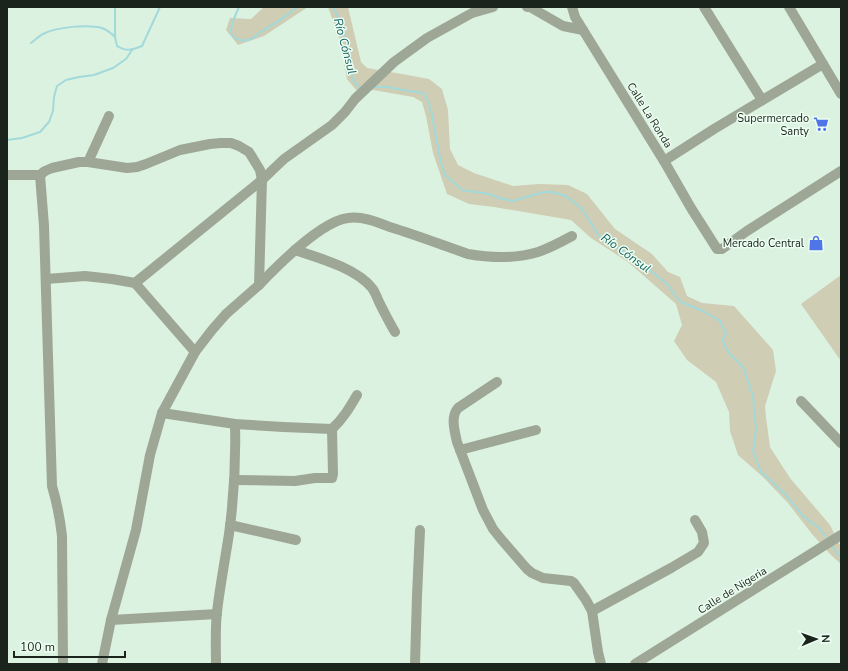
<svg xmlns="http://www.w3.org/2000/svg" width="848" height="671" font-family="'Nunito Sans',sans-serif">
	<rect width="100%" height="100%" fill="#dcf2e1"/>
	<g fill="#cfcdb3">
		<path d="M 264,7 L 308,7 L 264,36 L 238,45 L 226,30 L 230,18 L 251,19 Z"/>
		<path d="M 328,7 L 348,7 L 361,62 L 367,68 L 402,74 L 429,79 L 442,89 L 448,110 L 450,149 L 458,165 L 474,173 L 513,186 L 539,184 L 568,185 L 587,194 L 615,229 L 652,254 L 668,272 L 680,277 L 687,296 L 702,303 L 734,306 L 773,350 L 776,371 L 765,406 L 766,417 L 770,447 L 790,478 L 830,525 L 841,547 L 841,564 L 830,554 L 812,534 L 788,503 L 763,477 L 738,455 L 730,431 L 729,412 L 716,382 L 687,360 L 674,341 L 682,325 L 676,304 L 628,262 L 591,238 L 571,220 L 494,207 L 469,204 L 447,194 L 433,153 L 426,116 L 422,102 L 413,97 L 373,90 L 356,90 L 347,79 L 340,40 Z"/>
		<path d="M 841,275 L 841,361 L 801,304 Z"/>
	</g>
	<g fill="none" stroke-linecap="round" stroke-linejoin="round">
		<g stroke="#a2d9da" stroke-width="2">
			<path d="M 115,7 L 115,37 L 117,46 C 127,52 132,50 142,46 L 160,7"/>
			<path d="M 239,7 C 236,14 231,23 231,31 C 232,40 244,42 251,39 C 255,37 258,34 261,32 C 274,24 286,17 297,7"/>
			<path d="M 333,7 C 341,22 348,44 350,62 C 351,68 350,78 355,83 C 357,86 360,87 363,87"/>
			<path d="M 31,43 C 35,40 39,36 43,34 C 56,27 88,24 102,28 C 107,30 111,33 115,37"/>
			<path d="M 374,87 L 387,87 L 403,90 L 423,93 L 427,99 L 431,110 L 440,158 L 445,175 L 453,182 L 462,190 L 489,194 L 499,198 L 513,201 L 526,197 L 544,192 L 552,192 L 566,196 L 582,209 L 599,236 L 644,265 L 668,285 L 679,301 L 703,311 L 720,321 L 726,334 L 722,340 L 729,353 L 743,367 L 753,396 L 756,430 L 753,451 L 761,472 L 786,495 L 802,515 L 820,529 L 828,539"/>
			<path d="M 7,140 L 22,138 L 40,132 L 49,122 L 53,111 L 54,97 L 57,86 L 66,80 L 79,77 L 94,75 L 113,68 L 126,59 L 132,50"/>
			<path d="M 831,545 L 841,558"/>
		</g>
		<g stroke="#9ea796" stroke-width="10">
			<path d="M 527,7 L 530,7 L 563,26 L 583,30"/>
			<path d="M 572,7 L 575,17 L 583,30 L 664,161 L 691,208 L 717,249 L 722,249 L 747,231 L 841,171"/>
			<path d="M 704,7 L 762,100"/>
			<path d="M 789,7 L 841,94"/>
			<path d="M 664,161 L 714,129 L 823,64"/>
			<path d="M 88,162 L 109,116"/>
			<path d="M 7,175 L 40,175 L 45,171 L 52,168 L 79,162 L 88,162 L 127,168 L 137,167 L 146,164 L 180,150 L 210,144 L 221,143 L 231,143 L 239,146 L 249,152 L 260,170 L 262,180 L 259,285 L 226,314 L 212,330 L 195,352 L 162,413 L 150,455 L 136,530 L 111,620 L 102,664"/>
			<path d="M 40,175 L 44,226 L 52,486 C 57,503 60,518 62,536 L 63,664"/>
			<path d="M 295,250 C 319,258 356,268 372,288 C 375,292 377,297 379,302 C 384,312 389,322 395,332"/>
			<path d="M 46,279 L 85,276 L 112,279 L 135,283 L 195,352"/>
			<path d="M 135,283 L 262,180 L 284,159 L 332,125 L 345,112 L 355,99 L 394,62 L 427,38 L 472,13 L 493,7"/>
			<path d="M 259,285 C 278,265 322,221 348,218 C 362,216 377,222 390,227 C 416,235 442,245 468,254 C 491,258 515,259 538,252 C 550,248 561,242 572,236"/>
			<path d="M 497,382 L 458,408 C 450,417 455,432 457,442 L 483,510 L 493,529 L 501,539 L 527,569 L 532,573 L 543,578 L 571,581 L 574,583 L 586,600 L 592,611 L 598,652 L 601,664"/>
			<path d="M 801,401 L 841,443"/>
			<path d="M 162,413 L 235,424 L 283,427 L 332,429 C 343,419 350,407 357,395"/>
			<path d="M 460,450 L 536,430"/>
			<path d="M 234,480 L 295,481 L 315,478 L 332,478 L 333,474 L 332,429"/>
			<path d="M 230,525 L 296,540"/>
			<path d="M 592,611 L 671,568 L 698,552 L 704,543 L 702,532 L 695,520"/>
			<path d="M 111,620 L 217,614"/>
			<path d="M 216,664 C 216,647 215,629 217,612 C 220,586 225,560 229,534 C 234,497 236,461 235,424"/>
			<path d="M 415,664 L 417,596 L 420,530"/>
			<path d="M 635,664 L 841,535"/>
		</g>
	</g>
	<defs>
		<g id="supermarket-bare" transform="scale(1.2)"><path d="M-6-5.5h2.5l.6 2H6L4.5 2H-2.5L-4.4-4H-6ZM-1.5 3.2a1.3 1.3 0 1 0 .1 0ZM3 3.2a1.3 1.3 0 1 0 .1 0Z" fill="#5075e9" stroke="#ecfef0" stroke-width="2.5" paint-order="stroke"/></g>
		<g id="shop-bare" transform="scale(1.2)"><path d="M-5-2.5h2.3a2.7 3.5 0 0 1 5.4 0H5L5.5 6h-11ZM-1.5-2.5h3a1.5 2.3 0 0 0-3 0Z" fill="#5075e9" stroke="#ecfef0" stroke-width="2.5" paint-order="stroke"/></g>
	</defs>
	<g fill-rule="evenodd">
		<use href="#supermarket-bare" x="821" y="124"/>
		<use href="#shop-bare" x="816" y="243"/>
	</g>
	<g text-anchor="middle" stroke-width="3" stroke-linejoin="round" paint-order="stroke">
		<g font-size="11" fill="#1b231d" stroke="#ecfef0">
			<text transform="translate(650 115) rotate(58)" y="4">Calle La Ronda</text>
			<text transform="translate(732 590) rotate(-32)" y="4">Calle de Nigeria</text>
		</g>
		<g font-size="11" fill="#1b231d" stroke="#ecfef0" text-anchor="end">
			<text x="809" y="122">Supermercado<tspan x="809" dy="13">Santy</tspan></text>
			<text x="804" y="247">Mercado Central</text>
		</g>
		<g font-size="12" font-style="italic" fill="#145f62" stroke="#ecfef0">
			<text transform="translate(345 46) rotate(75)" y="4">Río Cónsul</text>
			<text transform="translate(626 253) rotate(36)" y="4">Río Cónsul</text>
		</g>
	</g>
	<rect width="848" height="671" fill="none" stroke="#1b231d" stroke-width="16"/>
	<g transform="translate(816 639) rotate(88)" stroke="#ecfef0" stroke-width="3" paint-order="stroke">
	<path d="M0-3L7 15L0 10L-7 15Z" fill="#1b231d"/>
	<text y="-6" font-size="11" font-weight="bold" text-anchor="middle" fill="#1b231d">N</text>
	</g>
	<path d="M14 651v6h111v-6" fill="none" stroke="#1b231d" stroke-width="2"/>
	<text x="20" y="651" font-size="12" fill="#1b231d" stroke="#ecfef0" stroke-width="3" paint-order="stroke">100 m</text>
</svg>
